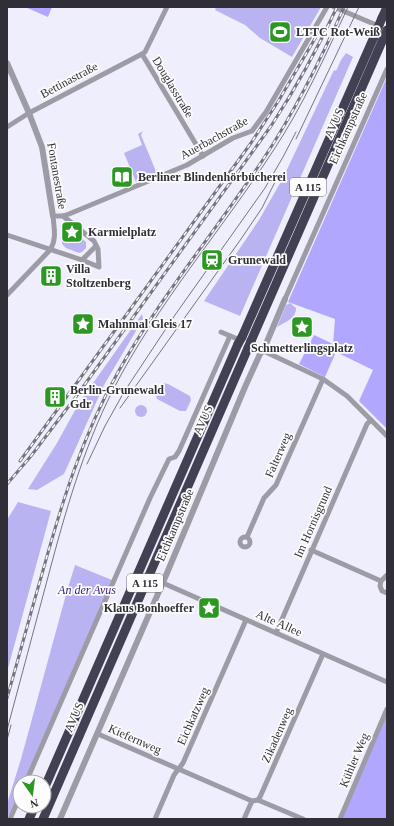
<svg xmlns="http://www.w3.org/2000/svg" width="394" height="826" font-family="Georgia,serif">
	<rect width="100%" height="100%" fill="#efeefc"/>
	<g fill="#bab3f2">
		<path d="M 216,7 L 321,7 L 292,57 L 260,38 L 245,25 L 215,10 Z"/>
		<path d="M 346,53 L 353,57 L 240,316 L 204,301 L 259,220 L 283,178 L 334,70 L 336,71 L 341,60 Z"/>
		<path d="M 143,131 L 141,135 L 157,174 L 136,182 L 124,153 L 142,145 L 138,134 Z"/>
		<path d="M 66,226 L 86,242 L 86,248 L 82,252 L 79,253 L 66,248 L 62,244 L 62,228 Z"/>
		<path d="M 290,303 L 296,308 C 296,319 285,322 277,327 L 286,305 Z"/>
		<path d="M 142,314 L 143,319 L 104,385 L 64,474 L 37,490 L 28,489 L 57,443 L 79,403 Z"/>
		<path d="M 163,383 L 168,384 L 190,396 L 191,400 L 186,411 L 180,411 L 157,399 L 156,396 Z"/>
		<circle cx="141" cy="411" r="6"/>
		<path d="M 18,502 L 51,511 L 7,672 L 7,520 Z"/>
		<path d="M 75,565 L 112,580 L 24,782 L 20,782 L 20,792 L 7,819 L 7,804 L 21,759 L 67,591 Z"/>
	</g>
	<g fill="#b2a7fe">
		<path d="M 25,7 L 52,7 L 48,17 Z"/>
		<path d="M 387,77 L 387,429 L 359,401 L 373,370 L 336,352 L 325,377 L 299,364 L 314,335 L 333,344 L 335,319 L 288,302 Z"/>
		<path d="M 387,709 L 387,819 L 340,819 Z"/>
	</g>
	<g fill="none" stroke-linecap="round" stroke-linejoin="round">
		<g stroke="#9d9ca6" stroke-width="5">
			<path d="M 167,7 L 145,52 L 142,54 L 203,156"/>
			<path d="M 334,7 L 381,27"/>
			<path d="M 7,127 L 29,113 L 142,54"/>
			<path d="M 7,235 L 82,260 L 99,267 L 98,249 L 94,241 L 63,216"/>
			<path d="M 82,260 L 96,246"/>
			<path d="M 7,295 L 50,250 C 57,239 54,228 53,216 L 63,216 L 69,214 L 187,165 L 233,138 L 252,131 L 266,112 L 327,7"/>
			<path d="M 285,299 L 387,69"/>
			<path d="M 221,332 L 235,338"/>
			<path d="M 255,347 L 323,379 L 347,396 L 387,436"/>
			<circle cx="245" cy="542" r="5"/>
			<path d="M 247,537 L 264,498 L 276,485 L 323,379"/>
			<path d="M 311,550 L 381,581"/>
			<path d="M 387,575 L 381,581 L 380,586 L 382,591 L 387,593"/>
			<path d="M 163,583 L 387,682"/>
			<path d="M 276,633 L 367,424 L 371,420"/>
			<path d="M 98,734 L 252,801"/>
			<path d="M 26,782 L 150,498 L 169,459 L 175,457 L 179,451 L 230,336"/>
			<path d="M 258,800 L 303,819"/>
			<path d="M 10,819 L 20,796"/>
			<path d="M 155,819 L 174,775 L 183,763 L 246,620"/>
			<path d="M 244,819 L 252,801 L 258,800 L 260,797 L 323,654"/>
			<path d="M 340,819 L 387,709"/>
		</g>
		<g stroke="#9d9ca6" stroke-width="6">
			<path d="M 7,63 L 29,113 L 42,147 L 53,216"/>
			<path d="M 60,819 L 167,573 L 245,387 L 260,354 L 263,351 L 285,299"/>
		</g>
		<g stroke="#424053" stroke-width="9">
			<path d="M 382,18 L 387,7"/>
			<path d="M 242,337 L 374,37"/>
			<path d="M 251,341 L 387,30"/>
			<path d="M 44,789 L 238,344"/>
			<path d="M 29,819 L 35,806"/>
			<path d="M 43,819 L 248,348"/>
		</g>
		<g stroke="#75747f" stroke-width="1">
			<path d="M 296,139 L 359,7"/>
			<path d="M 120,408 L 241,239 L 262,208 L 277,178"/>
			<path d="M 87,464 L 105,426 L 124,392 L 175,315 L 265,188 L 283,157 L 296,132"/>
			<path d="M 7,730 C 21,679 34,628 48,577 C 65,513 83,449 113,390 C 157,304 221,231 273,151 C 303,106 325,56 348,7"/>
			<path d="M 7,740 L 11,725"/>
		</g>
		<g stroke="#75747f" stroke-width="3">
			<g id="rail">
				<path d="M 20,461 L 251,143 L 279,100 L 320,30"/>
				<path d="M 7,484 L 31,456 L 75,398 L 271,126 C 296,88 318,48 337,7"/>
				<path d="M 7,698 C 19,657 30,615 42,574 C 61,505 82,437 117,374 C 159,298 216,231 264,158 C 295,111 321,59 344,7"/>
			</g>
		</g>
		<use href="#rail" stroke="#fdfdfd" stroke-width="1.5" stroke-dasharray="4.5" stroke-linecap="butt"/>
		<g stroke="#424053" stroke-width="9">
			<path d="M 374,37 L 382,18"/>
			<path d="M 238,344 L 242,337"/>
			<path d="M 248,348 L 251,341"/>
		</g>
	</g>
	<defs>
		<g id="stadium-square" transform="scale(1.15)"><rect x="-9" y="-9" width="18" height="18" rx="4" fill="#2c9823" stroke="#fdfdfd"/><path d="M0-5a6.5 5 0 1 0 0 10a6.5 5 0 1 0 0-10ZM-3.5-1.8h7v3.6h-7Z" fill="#fff"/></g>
		<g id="library-square" transform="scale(1.15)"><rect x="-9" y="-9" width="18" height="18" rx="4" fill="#2c9823" stroke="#fdfdfd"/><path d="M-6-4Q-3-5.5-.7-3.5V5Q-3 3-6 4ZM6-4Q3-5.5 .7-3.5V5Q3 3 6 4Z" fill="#fff"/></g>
		<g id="sight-square" transform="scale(1.15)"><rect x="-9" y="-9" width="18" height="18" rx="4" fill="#2c9823" stroke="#fdfdfd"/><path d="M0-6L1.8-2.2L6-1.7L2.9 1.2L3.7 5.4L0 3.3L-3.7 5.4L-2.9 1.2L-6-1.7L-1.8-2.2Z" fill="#fff"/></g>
		<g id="station-square" transform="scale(1.15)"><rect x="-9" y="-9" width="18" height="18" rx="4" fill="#2c9823" stroke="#fdfdfd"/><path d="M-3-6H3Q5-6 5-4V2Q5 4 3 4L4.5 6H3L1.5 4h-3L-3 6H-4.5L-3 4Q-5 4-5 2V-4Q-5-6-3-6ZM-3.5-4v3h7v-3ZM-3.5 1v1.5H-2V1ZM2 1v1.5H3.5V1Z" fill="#fff"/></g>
		<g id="building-square" transform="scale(1.15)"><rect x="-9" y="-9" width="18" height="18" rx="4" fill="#2c9823" stroke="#fdfdfd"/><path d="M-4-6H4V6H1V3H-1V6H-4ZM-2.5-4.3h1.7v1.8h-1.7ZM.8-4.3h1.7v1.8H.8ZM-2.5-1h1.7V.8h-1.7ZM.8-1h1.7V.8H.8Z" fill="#fff"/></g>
	</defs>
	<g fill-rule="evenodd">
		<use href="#stadium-square" x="280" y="32"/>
		<use href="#library-square" x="122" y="177"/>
		<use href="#sight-square" x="72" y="232"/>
		<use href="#station-square" x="212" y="260"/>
		<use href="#building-square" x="51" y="276"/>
		<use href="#sight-square" x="83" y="324"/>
		<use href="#sight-square" x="302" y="327"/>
		<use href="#building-square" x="55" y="397"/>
		<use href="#sight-square" x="209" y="608"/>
	</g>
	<g text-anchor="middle" stroke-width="3.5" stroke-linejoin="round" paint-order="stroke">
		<g fill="#fdfdfd" stroke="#6e6d73" stroke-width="1">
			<rect x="290" y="178" width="36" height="18" rx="3"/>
			<rect x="127" y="574" width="36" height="18" rx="3"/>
		</g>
		<g font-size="11" font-weight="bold" fill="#302f38">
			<text x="308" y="191">A 115</text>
			<text x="145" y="587">A 115</text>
		</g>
		<g font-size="12" font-weight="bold" fill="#302f38" stroke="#fdfdfd" text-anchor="start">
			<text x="296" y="36">LTTC Rot-Weiß</text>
			<text x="138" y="181">Berliner Blindenhörbücherei</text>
			<text x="88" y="236">Karmielplatz</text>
			<text x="228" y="264">Grunewald</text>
			<text x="66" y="273">Villa<tspan x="66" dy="14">Stoltzenberg</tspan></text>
			<text x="98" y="328">Mahnmal Gleis 17</text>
			<text x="302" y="352" text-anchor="middle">Schmetterlingsplatz</text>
			<text x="70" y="394">Berlin-Grunewald<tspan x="70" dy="14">Gdr</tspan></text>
			<text x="194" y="612" text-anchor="end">Klaus Bonhoeffer</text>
		</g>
		<g font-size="12" fill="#302f38" stroke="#fdfdfd">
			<text transform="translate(69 80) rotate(-28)" y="4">Bettinastraße</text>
			<text transform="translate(173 87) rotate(59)" y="4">Douglasstraße</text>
			<text transform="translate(334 123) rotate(-66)" y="4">AVUS</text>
			<text transform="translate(348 128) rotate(-66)" y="4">Eichkampstraße</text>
			<text transform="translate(214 138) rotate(-29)" y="4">Auerbachstraße</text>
			<text transform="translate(57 176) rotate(80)" y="4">Fontanestraße</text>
			<text transform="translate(203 420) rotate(-66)" y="4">AVUS</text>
			<text transform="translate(278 455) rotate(-66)" y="4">Falterweg</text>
			<text transform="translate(313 522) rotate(-66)" y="4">Im Hornisgrund</text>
			<text transform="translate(175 525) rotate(-67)" y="4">Eichkampstraße</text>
			<text transform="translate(279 623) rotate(24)" y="4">Alte Allee</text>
			<text transform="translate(193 716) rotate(-66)" y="4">Eichkatzweg</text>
			<text transform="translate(74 717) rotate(-67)" y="4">AVUS</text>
			<text transform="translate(277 735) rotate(-66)" y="4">Zikadenweg</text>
			<text transform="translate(135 739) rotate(24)" y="4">Kiefernweg</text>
			<text transform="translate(354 760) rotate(-67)" y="4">Kühler Weg</text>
		</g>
		<g font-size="12" font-style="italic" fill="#3d2184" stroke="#fdfdfd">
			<text x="87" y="594">An der Avus</text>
		</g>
	</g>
	<rect width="394" height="826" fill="none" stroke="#302f38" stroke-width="16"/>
	<g transform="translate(32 794) rotate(166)"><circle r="19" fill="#fdfdfd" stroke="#ababae"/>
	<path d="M0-3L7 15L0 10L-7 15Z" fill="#2c9823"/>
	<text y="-6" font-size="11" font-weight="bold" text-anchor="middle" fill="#302f38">N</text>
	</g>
</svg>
